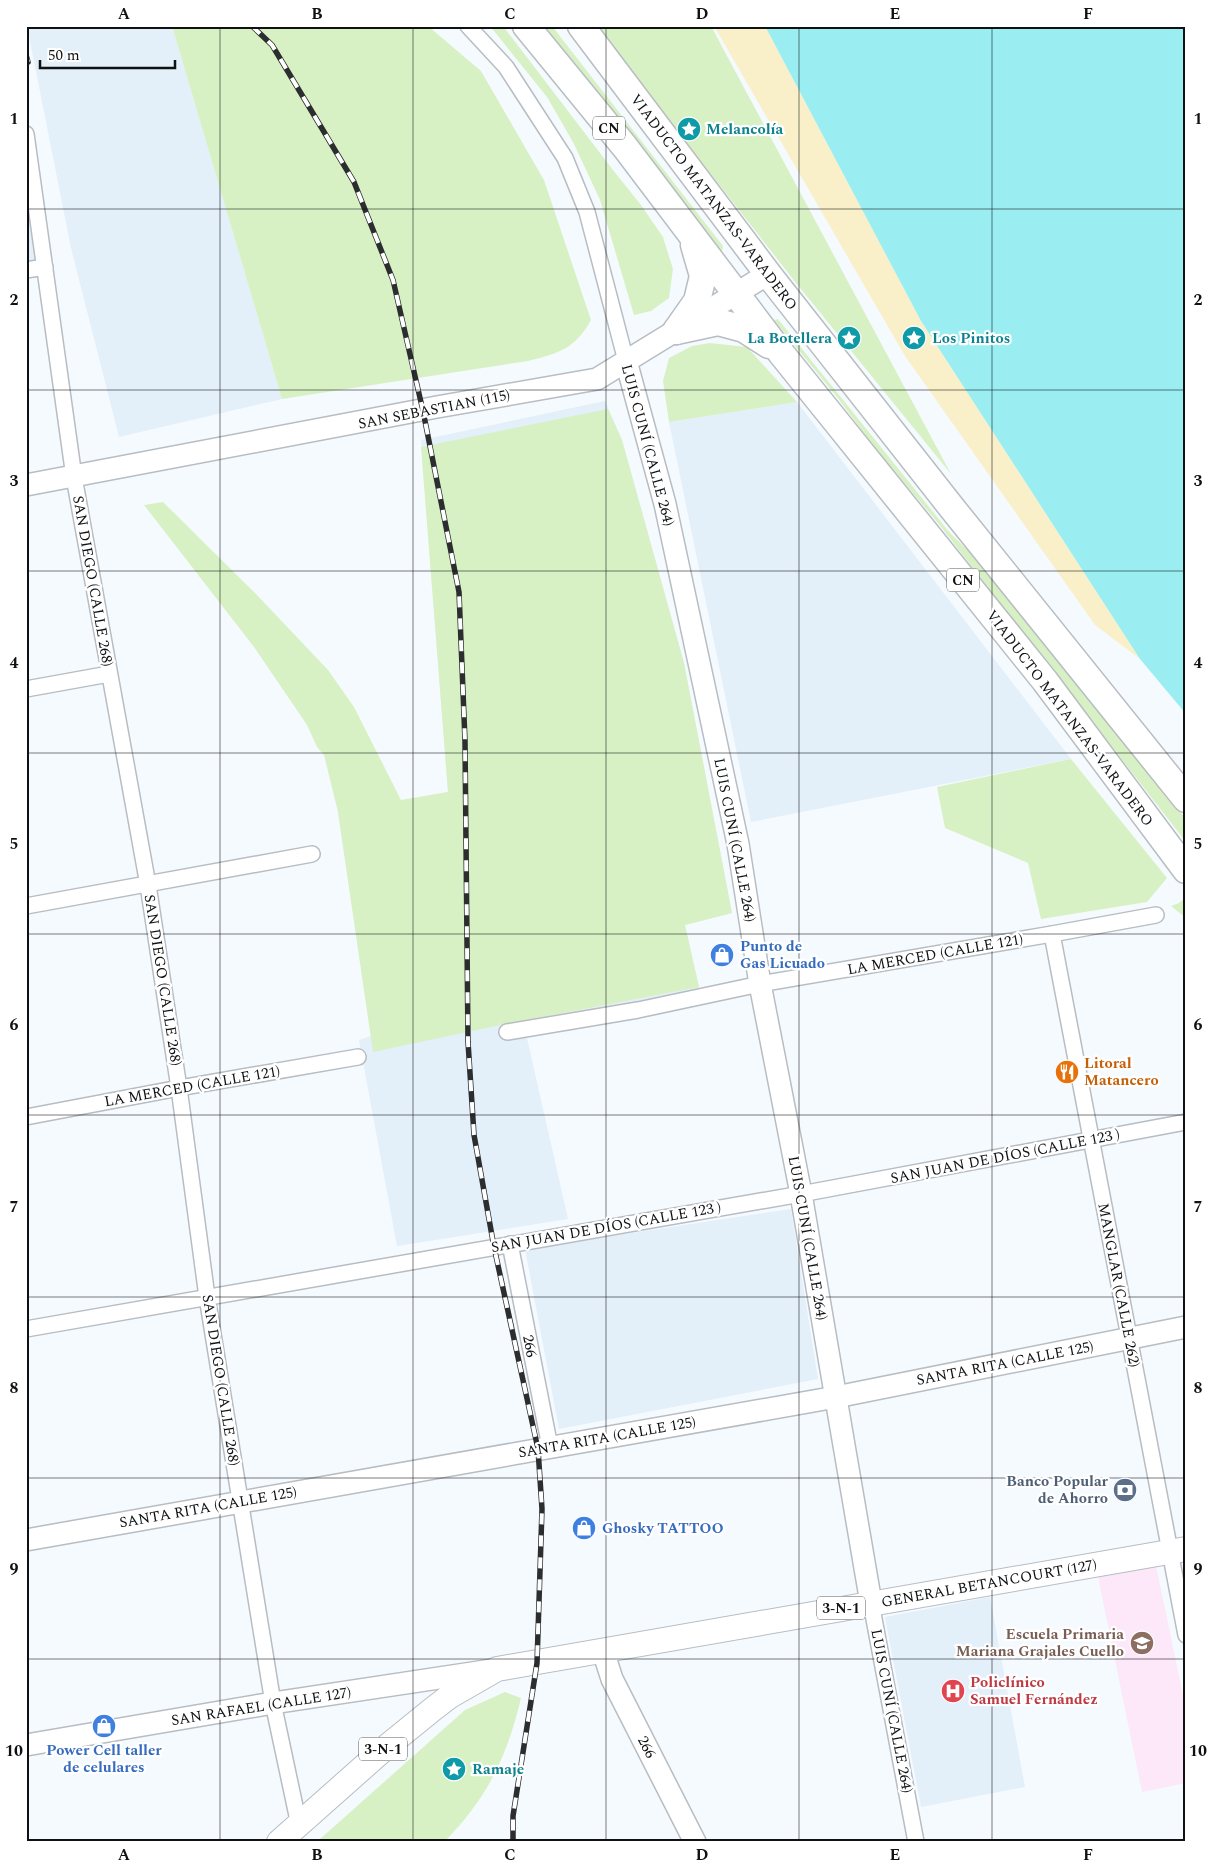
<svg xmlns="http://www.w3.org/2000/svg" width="1212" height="1868" font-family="Spectral,serif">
	<rect width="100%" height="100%" fill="#f5fafe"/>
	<g fill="#e3eff9">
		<path d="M 27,26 L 172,26 L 282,399 L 119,437 L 71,248 Z"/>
		<path d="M 26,187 L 39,260 L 26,262 Z"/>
		<path d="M 605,401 L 622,440 L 684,663 L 732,913 L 685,925 L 699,987 L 696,990 L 524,1025 L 568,1219 L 397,1246 L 359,1040 L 371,1036 L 338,812 L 448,792 L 421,440 Z"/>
		<path d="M 797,402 L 1071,759 L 751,822 L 669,422 Z"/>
		<path d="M 791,1209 L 818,1379 L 559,1429 L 525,1249 Z"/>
		<path d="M 990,1597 L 1025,1787 L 921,1807 L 885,1617 Z"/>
	</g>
	<path fill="#fce8f8" d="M 1156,1566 L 1186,1709 L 1186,1783 L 1142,1792 L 1098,1577 Z"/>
	<g fill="#d8f1c4">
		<path d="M 172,26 L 428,26 L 481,71 L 544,180 L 591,320 C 575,349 559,353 528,361 L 282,399 Z"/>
		<path d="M 490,26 L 503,26 L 613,170 L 641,205 L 663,237 L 673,269 L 669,298 L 651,311 L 634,315 L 600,200 L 574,144 L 547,97 Z"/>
		<path d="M 543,26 L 552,26 L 723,246 L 722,252 L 645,157 Z"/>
		<path d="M 595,26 L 711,26 L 951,474 L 796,283 Z"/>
		<path d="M 778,319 L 950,533 L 987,569 L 1186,819 L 1186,842 L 938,523 L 875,448 L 837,397 L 774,320 Z"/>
		<path d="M 710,343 L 747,347 L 797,402 L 669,422 L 663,381 L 669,358 L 692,346 Z"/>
		<path d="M 608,409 L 622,440 L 684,663 L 732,913 L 685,925 L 699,987 L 505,1024 L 373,1052 L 338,812 L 324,755 L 317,747 L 307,725 L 254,647 L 144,505 L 163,502 L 256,594 L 328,670 L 354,707 L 401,800 L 448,792 L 421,447 Z"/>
		<path d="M 1071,759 L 1167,878 L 1147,902 L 1041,919 L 1028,863 L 945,828 L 937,787 Z"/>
		<path d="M 1186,897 L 1186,918 L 1171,906 L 1179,903 Z"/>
		<path d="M 505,1692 L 521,1698 C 507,1757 487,1799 444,1842 L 323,1842 L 320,1839 L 465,1710 Z"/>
	</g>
	<path fill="#f9f0ca" d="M 714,26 L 765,26 L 921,321 L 1140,659 L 1095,625 L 905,356 Z"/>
	<path fill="#9aeef1" d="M 765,26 L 1186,26 L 1186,714 L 1140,659 L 921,321 Z"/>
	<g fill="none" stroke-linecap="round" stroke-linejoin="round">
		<g stroke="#b7bdc2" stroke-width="18">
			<g id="street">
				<path d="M 468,26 L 506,67 L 565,158 L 587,212 L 626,361"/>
				<path d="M 26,134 L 74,477 L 148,885 L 179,1088 L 207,1297 L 273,1703 L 299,1825"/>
				<path d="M 26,270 L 45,267"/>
				<path d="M 26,689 L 109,674"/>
				<path d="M 26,906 L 312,854"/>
				<path d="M 1052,934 L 1186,1635"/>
				<path d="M 507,1032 L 638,1010 L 760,984 L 1052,934 L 1156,915"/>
				<path d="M 26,1117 L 179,1088 L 358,1057"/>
				<path d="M 510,1244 L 550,1447"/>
				<path d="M 26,1329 L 801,1194 L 1186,1122"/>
				<path d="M 871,1603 L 916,1842"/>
			</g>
		</g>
		<g stroke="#b7bdc2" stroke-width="24">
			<g id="secondary">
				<path d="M 626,361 L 665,504 L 738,844 L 760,984 L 801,1194 L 871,1603"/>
				<path d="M 26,485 L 437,407 L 597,379 L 768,274"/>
				<path d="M 26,1540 L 836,1397 L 1186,1327"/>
				<path d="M 603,1651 L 612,1679 L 695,1842"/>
				<path d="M 26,1745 L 273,1703 L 492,1670"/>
			</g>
		</g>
		<g stroke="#b7bdc2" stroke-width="26">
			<path id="primary" d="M 279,1842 L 385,1748 L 433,1709 L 450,1696 L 497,1669 L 1186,1549"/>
		</g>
		<g stroke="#b7bdc2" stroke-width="29">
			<g id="highway">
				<path d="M 526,26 L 625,147 L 781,353 L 1045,681 L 1186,870"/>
				<path d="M 581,26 L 768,274 L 952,508 L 1186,799"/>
				<path d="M 676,331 L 718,322 L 744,329 L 769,345"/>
				<path d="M 676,331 L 697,301 L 703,276 L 694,245"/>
			</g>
		</g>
		<use href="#street" stroke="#fff" stroke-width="15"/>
		<use href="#secondary" stroke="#fff" stroke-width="21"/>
		<use href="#primary" stroke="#fff" stroke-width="24"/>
		<use href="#highway" stroke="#fff" stroke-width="26"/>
		<g stroke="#2b2d2f" stroke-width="5.5">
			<g id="rail">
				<path d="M 252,26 L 272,45 L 354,182 L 393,280 L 423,411 L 459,592 L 465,741 L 468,1042 L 474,1135 L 494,1247 L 538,1449 L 542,1509 L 537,1663 L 513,1816 L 513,1842"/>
				<path d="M 26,55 L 28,62"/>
			</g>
		</g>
		<use href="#rail" stroke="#fff" stroke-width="4" stroke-dasharray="11" stroke-linecap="butt"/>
	</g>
	<path fill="none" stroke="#0f1113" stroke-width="1" stroke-opacity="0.55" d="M 220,26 L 220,1842M 413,26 L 413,1842M 606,26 L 606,1842M 799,26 L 799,1842M 992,26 L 992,1842M 26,209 L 1186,209M 26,390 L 1186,390M 26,571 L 1186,571M 26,753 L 1186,753M 26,934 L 1186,934M 26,1115 L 1186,1115M 26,1297 L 1186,1297M 26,1478 L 1186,1478M 26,1659 L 1186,1659"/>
	<defs>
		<g id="sight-disc" transform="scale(1.25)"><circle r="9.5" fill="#0f9aa8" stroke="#fff"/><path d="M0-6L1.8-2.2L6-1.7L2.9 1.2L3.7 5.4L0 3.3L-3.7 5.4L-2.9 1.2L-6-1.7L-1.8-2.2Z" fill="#fff"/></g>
		<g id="shop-disc" transform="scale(1.25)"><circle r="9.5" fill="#3f7fe0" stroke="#fff"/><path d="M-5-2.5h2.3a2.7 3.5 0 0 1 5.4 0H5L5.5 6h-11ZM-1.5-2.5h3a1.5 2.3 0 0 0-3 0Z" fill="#fff"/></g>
		<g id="restaurant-disc" transform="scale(1.25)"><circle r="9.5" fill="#e8710a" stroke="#fff"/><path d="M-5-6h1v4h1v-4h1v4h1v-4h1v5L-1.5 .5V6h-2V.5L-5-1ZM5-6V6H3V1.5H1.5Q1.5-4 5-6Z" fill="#fff"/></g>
		<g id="bank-disc" transform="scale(1.25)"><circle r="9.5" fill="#5c6f8a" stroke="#fff"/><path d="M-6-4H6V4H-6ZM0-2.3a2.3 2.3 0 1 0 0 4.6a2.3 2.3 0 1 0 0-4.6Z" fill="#fff"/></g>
		<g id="school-disc" transform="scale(1.25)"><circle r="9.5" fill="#8d6e63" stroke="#fff"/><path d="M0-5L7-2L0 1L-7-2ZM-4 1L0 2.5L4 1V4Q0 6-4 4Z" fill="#fff"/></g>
		<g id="hospital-disc" transform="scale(1.25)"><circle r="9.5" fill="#e0444e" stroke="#fff"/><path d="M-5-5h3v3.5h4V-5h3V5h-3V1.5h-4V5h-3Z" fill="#fff"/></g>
	</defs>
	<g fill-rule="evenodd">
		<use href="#sight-disc" x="689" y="129"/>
		<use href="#sight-disc" x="849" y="338"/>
		<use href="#sight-disc" x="914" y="338"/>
		<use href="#shop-disc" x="722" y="955"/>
		<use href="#restaurant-disc" x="1067" y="1072"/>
		<use href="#bank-disc" x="1125" y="1490"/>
		<use href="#shop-disc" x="584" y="1528"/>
		<use href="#school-disc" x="1142" y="1643"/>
		<use href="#hospital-disc" x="953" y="1691"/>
		<use href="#shop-disc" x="104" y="1726"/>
		<use href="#sight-disc" x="454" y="1769"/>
	</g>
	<g text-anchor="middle" stroke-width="4.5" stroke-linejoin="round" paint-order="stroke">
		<g fill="#fff" stroke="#57585a" stroke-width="1">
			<rect x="593" y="116.5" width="32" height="23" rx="4"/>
			<rect x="947" y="568.5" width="32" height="23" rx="4"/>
			<rect x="817" y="1596.5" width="48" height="23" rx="4"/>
			<rect x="359" y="1737.5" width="48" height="23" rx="4"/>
		</g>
		<g font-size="14" font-weight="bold" fill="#0f1113">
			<text x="609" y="133">CN</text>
			<text x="963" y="585">CN</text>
			<text x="841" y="1613">3-N-1</text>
			<text x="383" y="1754">3-N-1</text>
		</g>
		<g font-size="15" font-weight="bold" fill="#0d838f" stroke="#fff" text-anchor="start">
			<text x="706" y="134">Melancolía</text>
			<text x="832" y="343" text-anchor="end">La Botellera</text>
			<text x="932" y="343">Los Pinitos</text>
			<text x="472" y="1774">Ramaje</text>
		</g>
		<g font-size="15" fill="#0f1113" stroke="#fff">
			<text transform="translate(714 202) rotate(53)" y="5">VIADUCTO MATANZAS-VARADERO</text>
			<text transform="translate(434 409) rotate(-11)" y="5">SAN SEBASTIAN (115)</text>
			<text transform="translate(648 445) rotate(75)" y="5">LUIS CUNÍ (CALLE 264)</text>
			<text transform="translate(93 581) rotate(80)" y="5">SAN DIEGO (CALLE 268)</text>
			<text transform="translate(1070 718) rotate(53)" y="5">VIADUCTO MATANZAS-VARADERO</text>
			<text transform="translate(735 840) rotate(79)" y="5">LUIS CUNÍ (CALLE 264)</text>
			<text transform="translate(935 954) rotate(-10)" y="5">LA MERCED (CALLE 121)</text>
			<text transform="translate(163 980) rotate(81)" y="5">SAN DIEGO (CALLE 268)</text>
			<text transform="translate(192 1086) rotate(-10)" y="5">LA MERCED (CALLE 121)</text>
			<text transform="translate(1005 1156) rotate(-11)" y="5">SAN JUAN DE DÍOS (CALLE 123 )</text>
			<text transform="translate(606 1227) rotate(-10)" y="5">SAN JUAN DE DÍOS (CALLE 123 )</text>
			<text transform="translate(808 1238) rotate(80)" y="5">LUIS CUNÍ (CALLE 264)</text>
			<text transform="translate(1119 1285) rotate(79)" y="5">MANGLAR (CALLE 262)</text>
			<text transform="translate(530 1346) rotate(79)" y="5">266</text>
			<text transform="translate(1005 1363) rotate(-11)" y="5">SANTA RITA (CALLE 125)</text>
			<text transform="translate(221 1380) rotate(81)" y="5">SAN DIEGO (CALLE 268)</text>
			<text transform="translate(607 1437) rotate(-10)" y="5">SANTA RITA (CALLE 125)</text>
			<text transform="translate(208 1507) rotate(-10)" y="5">SANTA RITA (CALLE 125)</text>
			<text transform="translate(989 1583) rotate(-10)" y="5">GENERAL BETANCOURT (127)</text>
			<text transform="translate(261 1706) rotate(-9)" y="5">SAN RAFAEL (CALLE 127)</text>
			<text transform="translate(892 1711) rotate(79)" y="5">LUIS CUNÍ (CALLE 264)</text>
			<text transform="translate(647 1747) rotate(63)" y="5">266</text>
		</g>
		<g font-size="15" font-weight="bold" fill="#366cbe" stroke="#fff" text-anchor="start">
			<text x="740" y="951">Punto de<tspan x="740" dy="17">Gas Licuado</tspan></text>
			<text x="602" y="1533">Ghosky TATTOO</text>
			<text x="104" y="1755" text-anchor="middle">Power Cell taller<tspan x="104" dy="17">de celulares</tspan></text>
		</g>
		<g font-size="15" font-weight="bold" fill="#c56008" stroke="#fff" text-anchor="start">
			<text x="1084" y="1068">Litoral<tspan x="1084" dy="17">Matancero</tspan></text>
		</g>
		<g font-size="15" font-weight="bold" fill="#4e5e75" stroke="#fff" text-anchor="end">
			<text x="1108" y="1486">Banco Popular<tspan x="1108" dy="17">de Ahorro</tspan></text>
		</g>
		<g font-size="15" font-weight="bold" fill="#785e54" stroke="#fff" text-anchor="end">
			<text x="1124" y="1639">Escuela Primaria<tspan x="1124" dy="17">Mariana Grajales Cuello</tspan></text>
		</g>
		<g font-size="15" font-weight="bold" fill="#be3a42" stroke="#fff" text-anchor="start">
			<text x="970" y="1687">Policlínico<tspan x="970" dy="17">Samuel Fernández</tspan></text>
		</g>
	</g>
	<rect width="1212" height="1868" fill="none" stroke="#ffffff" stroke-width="55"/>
	<path d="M40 60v8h135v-8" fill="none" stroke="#0f1113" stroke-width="2.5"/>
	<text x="48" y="60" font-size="15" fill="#0f1113" stroke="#ffffff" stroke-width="4" paint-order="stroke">50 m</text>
	<rect x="28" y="28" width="1156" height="1812" fill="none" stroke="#0f1113" stroke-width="2"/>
	<g font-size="16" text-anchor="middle" font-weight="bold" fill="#0f1113">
		<text x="124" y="19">A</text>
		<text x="317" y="19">B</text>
		<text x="510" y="19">C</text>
		<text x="702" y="19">D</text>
		<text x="895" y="19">E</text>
		<text x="1088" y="19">F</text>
		<text x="14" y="124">1</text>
		<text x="1198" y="124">1</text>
		<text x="14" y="305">2</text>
		<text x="1198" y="305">2</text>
		<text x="14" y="486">3</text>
		<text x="1198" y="486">3</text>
		<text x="14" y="668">4</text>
		<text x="1198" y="668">4</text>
		<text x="14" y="849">5</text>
		<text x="1198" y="849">5</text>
		<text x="14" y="1030">6</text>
		<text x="1198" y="1030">6</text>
		<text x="14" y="1212">7</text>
		<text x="1198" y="1212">7</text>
		<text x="14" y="1393">8</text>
		<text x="1198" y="1393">8</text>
		<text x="14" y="1574">9</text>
		<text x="1198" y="1574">9</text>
		<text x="14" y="1756">10</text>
		<text x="1198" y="1756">10</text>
		<text x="124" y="1860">A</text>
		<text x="317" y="1860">B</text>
		<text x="510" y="1860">C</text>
		<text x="702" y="1860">D</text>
		<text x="895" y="1860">E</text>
		<text x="1088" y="1860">F</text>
	</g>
</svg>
